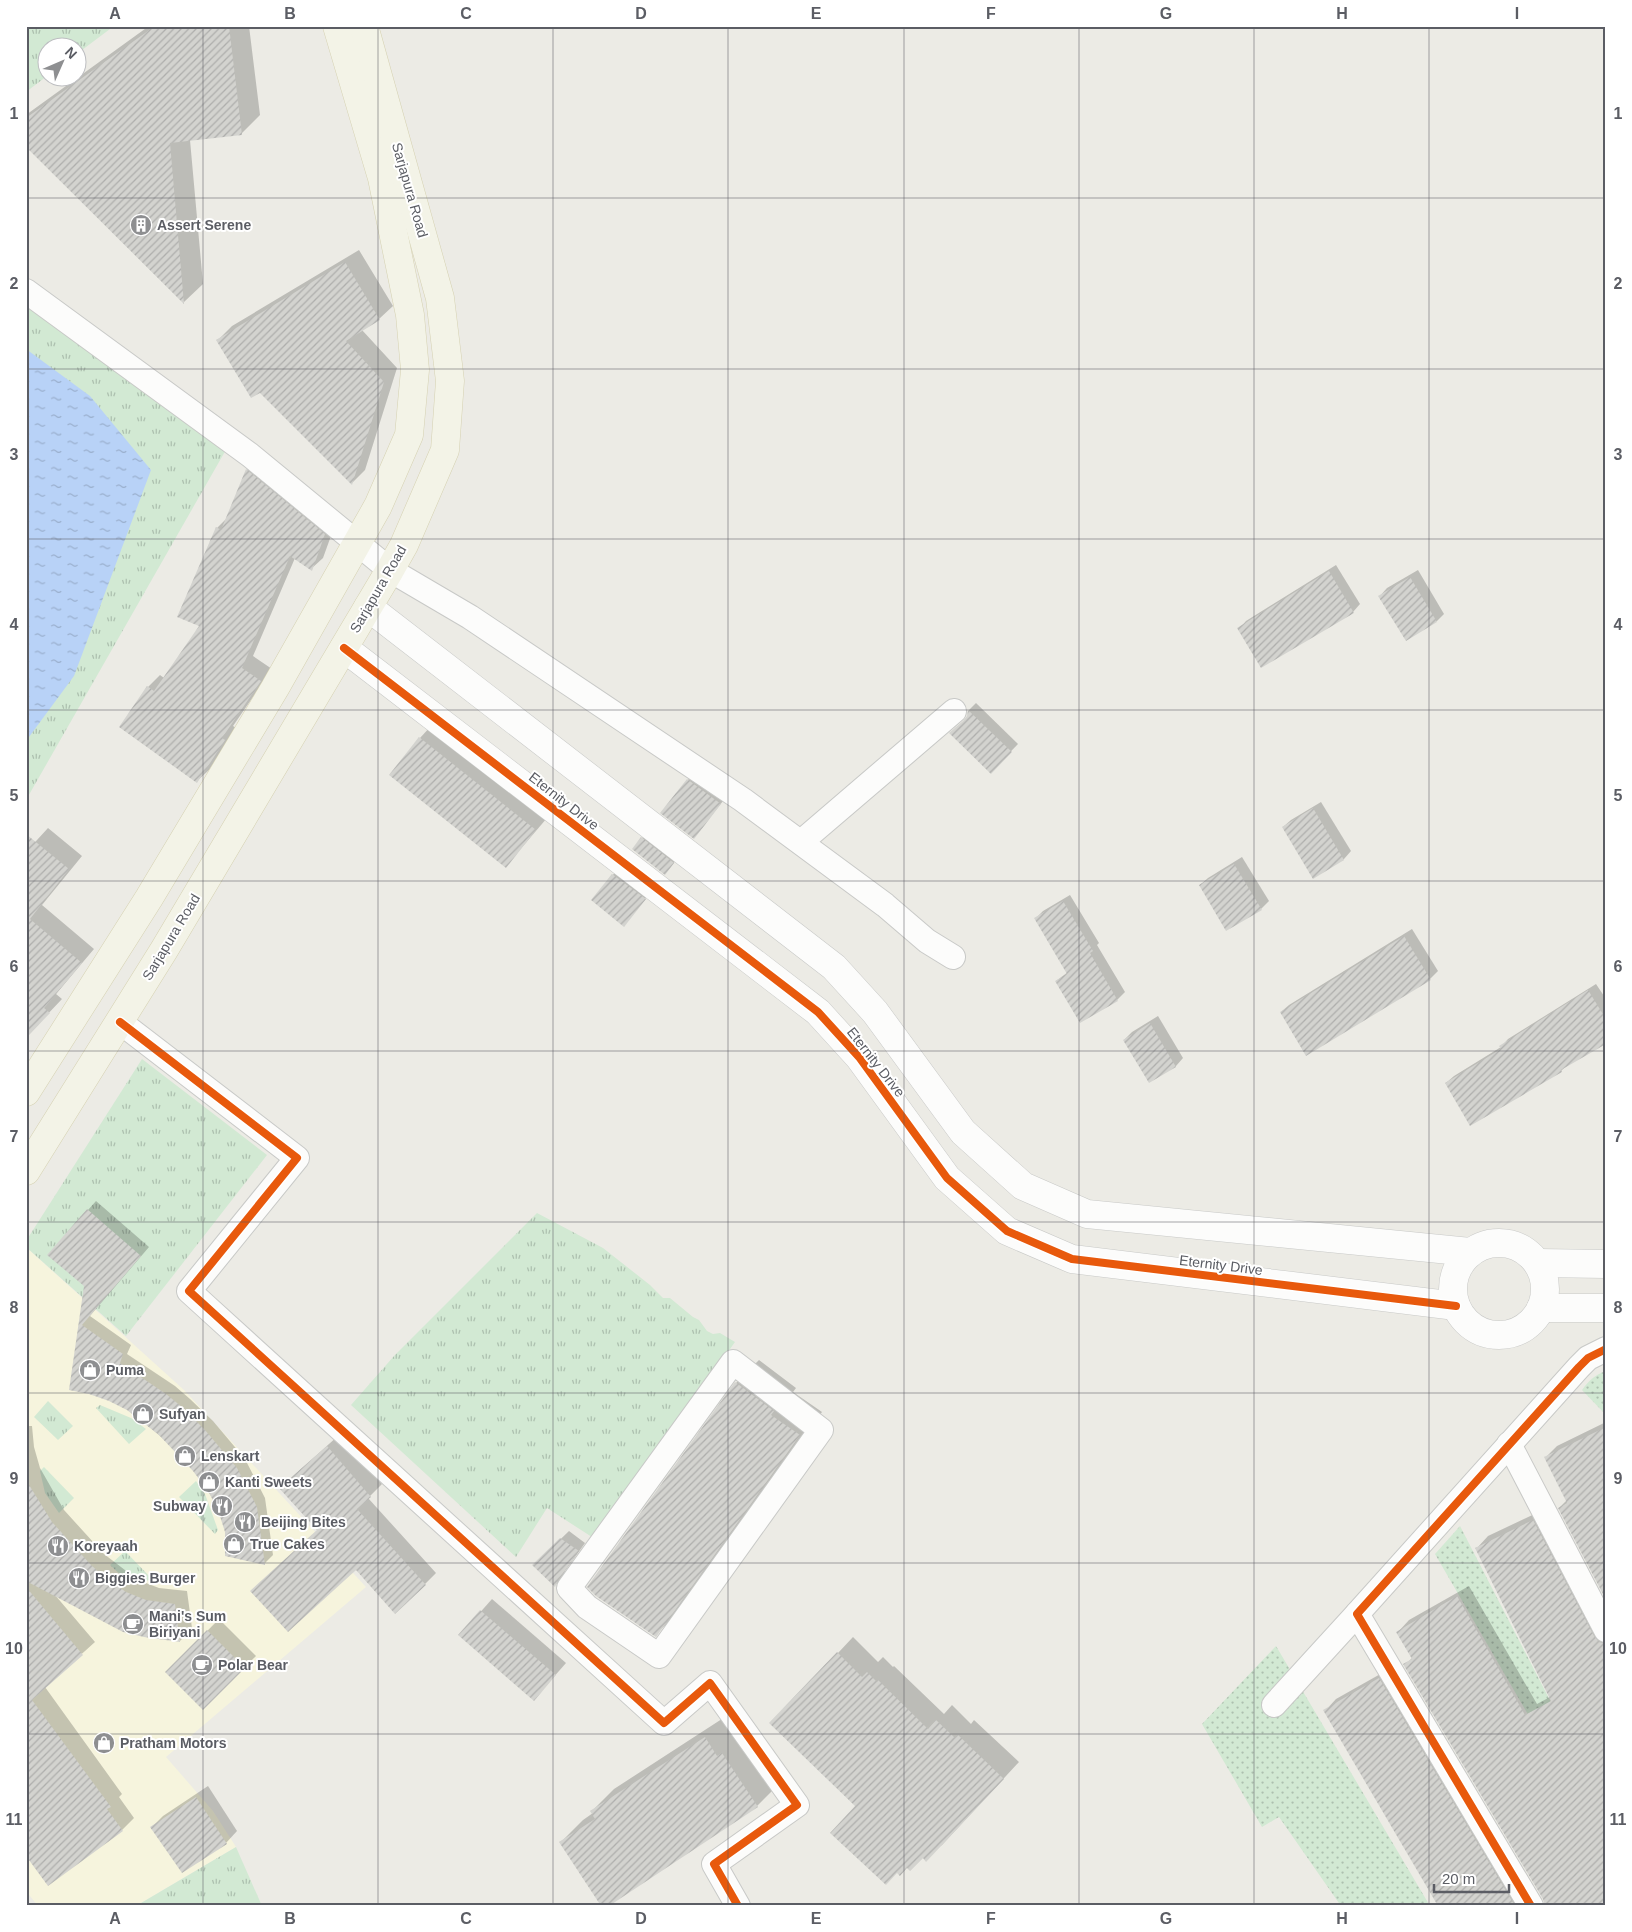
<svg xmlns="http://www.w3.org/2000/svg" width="1632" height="1932" font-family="Helvetica,sans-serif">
	<defs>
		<pattern id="grass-tufts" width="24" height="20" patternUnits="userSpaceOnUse" patternTransform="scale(1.25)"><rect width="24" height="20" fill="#d2e9d3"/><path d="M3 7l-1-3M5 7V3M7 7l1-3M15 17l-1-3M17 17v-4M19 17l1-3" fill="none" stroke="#adc0af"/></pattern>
		<pattern id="park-dots" width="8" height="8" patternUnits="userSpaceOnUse" patternTransform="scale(1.25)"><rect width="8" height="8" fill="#d2e9d3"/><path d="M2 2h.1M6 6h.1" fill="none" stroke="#adc0af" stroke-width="1.8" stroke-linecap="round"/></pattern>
		<pattern id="water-ripples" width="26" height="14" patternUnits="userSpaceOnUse" patternTransform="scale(1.25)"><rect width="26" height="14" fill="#b8d2f7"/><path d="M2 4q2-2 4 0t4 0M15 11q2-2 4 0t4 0" fill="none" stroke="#99aecc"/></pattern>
		<pattern id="building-hatch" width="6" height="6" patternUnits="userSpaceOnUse" patternTransform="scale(1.25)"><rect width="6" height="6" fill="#d3d3cf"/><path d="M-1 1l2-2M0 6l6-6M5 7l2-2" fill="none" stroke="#aeaeac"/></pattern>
	</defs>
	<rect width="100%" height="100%" fill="#ecebe5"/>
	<path fill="#f6f4dd" d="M 26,1247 L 184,1390 L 366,1587 L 166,1757 L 213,1811 L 236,1847 L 136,1906 L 38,1906 L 26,1891 Z"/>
	<g fill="url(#grass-tufts)">
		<path d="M 26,26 L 114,26 L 78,53 L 78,48 L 48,48 L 47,76 L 26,92 Z"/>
		<path d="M 26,299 L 227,448 L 26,800 Z"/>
		<path d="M 142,1059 L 267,1155 L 126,1336 L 26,1247 L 26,1241 Z"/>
		<path d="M 537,1213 L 603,1248 L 650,1285 L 663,1298 L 670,1298 L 693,1317 L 699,1320 L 707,1331 L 713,1334 L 720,1333 L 735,1342 L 595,1539 L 547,1508 L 516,1557 L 351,1405 L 394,1356 Z"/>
		<path d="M 48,1401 L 73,1426 L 58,1440 L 34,1417 Z"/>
		<path d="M 100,1405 L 131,1418 L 146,1429 L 129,1444 L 96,1408 Z"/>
		<path d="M 44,1467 L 74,1498 L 59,1513 L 45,1493 L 40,1471 Z"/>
		<path d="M 196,1481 L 205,1494 L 218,1530 L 215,1534 L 179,1497 Z"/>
		<path d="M 125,1551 L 151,1578 L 147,1581 L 124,1578 L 110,1565 Z"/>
		<path d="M 236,1847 L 262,1906 L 136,1906 Z"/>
	</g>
	<g fill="url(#park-dots)">
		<path d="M 1606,1371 L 1606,1415 L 1582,1390 C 1589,1380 1595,1375 1606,1371 Z"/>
		<path d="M 1460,1526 L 1606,1809 L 1606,1849 L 1435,1554 Z"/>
		<path d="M 1276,1646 L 1430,1906 L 1341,1906 L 1279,1817 L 1262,1827 L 1202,1724 Z"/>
	</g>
	<path fill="url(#water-ripples)" d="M 26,349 L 90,396 L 151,470 L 74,676 L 26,741 Z"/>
	<g fill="#0003">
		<path d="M 149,26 L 249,26 L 260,115 L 241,134 L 190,140 L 203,284 L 184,302 L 26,145 L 26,115 L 30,112 Z"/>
		<path d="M 359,250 L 393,306 L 379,319 L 362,330 L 397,368 L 365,470 L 352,483 L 218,340 L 232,326 Z"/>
		<path d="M 258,459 L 336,522 L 323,558 L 311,569 L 295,558 L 253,656 L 272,669 L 233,726 L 236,728 L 209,770 L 197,781 L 120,727 L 148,687 L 160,675 L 164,678 L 201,626 L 217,528 L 227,518 L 247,470 Z"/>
		<path d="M 1336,565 L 1360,604 L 1353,612 L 1239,629 L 1246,621 Z"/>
		<path d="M 1418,570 L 1444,614 L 1437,621 L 1406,640 L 1380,596 L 1387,588 Z"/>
		<path d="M 976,703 L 1018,744 L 991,772 L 968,716 L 969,710 Z"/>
		<path d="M 431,726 L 547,818 L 506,866 L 420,738 Z"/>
		<path d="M 691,776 L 723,801 L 697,834 L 688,780 Z"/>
		<path d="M 1321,802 L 1351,851 L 1344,859 L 1313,877 L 1283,827 L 1291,820 Z"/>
		<path d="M 48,828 L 82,856 L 42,905 L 94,949 L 56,994 L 62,999 L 26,1037 L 26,852 Z"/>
		<path d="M 645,835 L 677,859 L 668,870 L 642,838 Z"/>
		<path d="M 1242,857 L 1269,901 L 1261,909 L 1200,885 L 1208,878 Z"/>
		<path d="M 616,871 L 648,895 L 627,922 L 593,900 Z"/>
		<path d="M 1070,895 L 1099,943 L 1097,945 L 1125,992 L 1117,1000 L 1081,1021 L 1056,981 L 1068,972 L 1036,918 L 1043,911 Z"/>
		<path d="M 1412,929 L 1438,971 L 1430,979 L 1306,1055 L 1281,1012 L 1289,1005 Z"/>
		<path d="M 1596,984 L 1606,999 L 1606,1042 L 1566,1066 L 1561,1071 L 1446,1083 L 1454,1076 L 1501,1047 L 1508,1039 Z"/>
		<path d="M 1158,1016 L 1183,1058 L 1176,1066 L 1149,1082 L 1124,1040 L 1132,1032 Z"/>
		<path d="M 96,1201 L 149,1247 L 90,1316 L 131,1345 L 127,1354 L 175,1386 L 190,1399 L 213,1421 L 245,1459 L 265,1498 L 273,1555 L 265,1563 L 226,1532 L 219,1510 L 202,1480 L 172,1446 L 128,1409 L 109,1399 L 89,1393 L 71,1389 L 85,1285 L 88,1210 Z"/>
		<path d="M 759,1360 L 796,1388 L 793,1392 L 822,1412 L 678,1613 L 655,1635 L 736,1383 Z"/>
		<path d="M 1606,1422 L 1606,1597 L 1559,1508 L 1567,1500 L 1546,1457 L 1557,1446 Z"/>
		<path d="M 26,1426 L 32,1426 L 34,1447 L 40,1468 L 64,1510 L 104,1554 L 138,1580 L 159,1588 L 187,1591 L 192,1628 L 180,1641 L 144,1636 L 55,1595 L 95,1642 L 45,1687 L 122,1794 L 119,1797 L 134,1818 L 122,1830 L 26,1854 Z"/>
		<path d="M 339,1435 L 382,1484 L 368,1498 L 436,1573 L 425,1584 L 356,1568 L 318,1530 L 280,1488 Z"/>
		<path d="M 1545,1509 L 1606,1626 L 1606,1906 L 1544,1898 L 1405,1665 L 1413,1657 L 1398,1632 L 1409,1620 L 1469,1586 L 1537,1704 L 1550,1697 L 1477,1548 L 1488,1536 Z"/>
		<path d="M 569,1531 L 585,1543 L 565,1571 L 563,1578 L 555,1585 L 534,1565 Z"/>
		<path d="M 492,1599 L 566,1663 L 545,1687 L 460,1635 Z"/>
		<path d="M 219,1619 L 256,1656 L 203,1708 L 167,1672 Z"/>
		<path d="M 853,1637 L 878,1662 L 883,1657 L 893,1667 L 894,1666 L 944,1714 L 952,1705 L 971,1724 L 974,1720 L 1019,1762 L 942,1845 L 923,1857 L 857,1806 L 838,1653 Z"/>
		<path d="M 1391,1668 L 1535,1906 L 1439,1906 L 1325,1711 L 1336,1699 Z"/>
		<path d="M 728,1715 L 780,1783 L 757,1806 L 561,1842 L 583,1820 L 593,1813 L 592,1811 L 614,1789 Z"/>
		<path d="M 208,1786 L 237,1831 L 226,1843 L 152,1827 L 163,1816 Z"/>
	</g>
	<g fill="url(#building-hatch)">
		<path d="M 155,26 L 229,26 L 242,135 L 170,143 L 184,304 L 26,147 L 26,118 Z"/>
		<path d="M 345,262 L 380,320 L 346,341 L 384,382 L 352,485 L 260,393 L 251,398 L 216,340 Z"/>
		<path d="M 246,469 L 325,534 L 312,571 L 290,556 L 242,668 L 261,681 L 222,738 L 225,740 L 197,783 L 119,727 L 147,686 L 154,691 L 199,626 L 177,617 L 216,527 L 221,530 Z"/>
		<path d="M 1329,571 L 1354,613 L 1261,668 L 1237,628 Z"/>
		<path d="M 1410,577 L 1437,622 L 1406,641 L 1378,596 Z"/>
		<path d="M 968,710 L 1012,752 L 991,774 L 949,733 L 963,721 L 967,716 Z"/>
		<path d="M 419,737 L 536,830 L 506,868 L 389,775 Z"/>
		<path d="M 687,779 L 721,804 L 694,839 L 660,813 Z"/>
		<path d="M 1313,808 L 1344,860 L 1313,879 L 1282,827 Z"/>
		<path d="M 26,834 L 69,869 L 30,919 L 82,963 L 44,1008 L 50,1013 L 26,1038 Z"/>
		<path d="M 641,837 L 674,863 L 665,875 L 632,849 Z"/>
		<path d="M 1234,864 L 1262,910 L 1226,931 L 1199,885 Z"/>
		<path d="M 612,874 L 646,899 L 624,927 L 591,900 Z"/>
		<path d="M 1063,901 L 1093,951 L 1090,953 L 1118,1001 L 1080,1023 L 1055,981 L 1067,974 L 1034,918 Z"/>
		<path d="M 1404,936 L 1431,980 L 1306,1056 L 1280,1012 Z"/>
		<path d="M 1588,990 L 1606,1019 L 1606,1044 L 1561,1070 L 1562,1072 L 1470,1126 L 1445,1083 L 1501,1049 L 1499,1046 Z"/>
		<path d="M 1150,1023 L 1176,1067 L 1149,1083 L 1123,1040 Z"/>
		<path d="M 87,1209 L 141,1256 L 82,1325 L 123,1354 L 120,1363 L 166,1394 L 182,1407 L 205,1430 L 237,1468 L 257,1507 L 265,1565 L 225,1556 L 225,1532 L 218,1510 L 208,1491 L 193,1471 L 159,1435 L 127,1410 L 109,1401 L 89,1394 L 69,1390 L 84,1286 L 47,1255 Z"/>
		<path d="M 735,1382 L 774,1411 L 771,1415 L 800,1435 L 656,1637 L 596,1596 L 587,1587 Z"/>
		<path d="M 1606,1427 L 1606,1600 L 1558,1508 L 1567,1503 L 1544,1457 Z"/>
		<path d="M 327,1446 L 371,1497 L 357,1509 L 426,1585 L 395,1614 L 356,1570 L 288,1632 L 250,1591 L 317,1530 L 279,1488 Z"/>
		<path d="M 26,1480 L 52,1522 L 92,1566 L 107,1579 L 126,1592 L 146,1600 L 175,1604 L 180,1642 L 144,1637 L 123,1632 L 26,1581 Z"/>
		<path d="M 1533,1520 L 1594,1636 L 1599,1642 L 1606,1644 L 1606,1906 L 1545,1906 L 1543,1899 L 1403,1664 L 1412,1659 L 1396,1632 L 1457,1596 L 1525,1715 L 1551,1701 L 1475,1548 Z"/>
		<path d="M 560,1538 L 579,1551 L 558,1580 L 555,1587 L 532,1565 Z"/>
		<path d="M 26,1587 L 83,1655 L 32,1700 L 111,1807 L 107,1809 L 123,1831 L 48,1886 L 26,1856 Z"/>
		<path d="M 480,1610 L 556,1675 L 534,1701 L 458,1635 Z"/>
		<path d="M 207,1630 L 245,1668 L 203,1710 L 165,1672 Z"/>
		<path d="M 837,1652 L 862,1677 L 867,1672 L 877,1682 L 878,1680 L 928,1729 L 936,1720 L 955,1738 L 958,1735 L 1004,1779 L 926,1862 L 923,1858 L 910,1871 L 907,1868 L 900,1876 L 897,1873 L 886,1885 L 830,1833 L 855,1806 L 769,1723 Z"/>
		<path d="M 1379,1678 L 1515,1906 L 1438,1906 L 1323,1710 Z"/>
		<path d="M 705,1737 L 717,1756 L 722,1753 L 758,1807 L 609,1906 L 601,1906 L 559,1842 L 595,1819 L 590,1811 Z"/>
		<path d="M 196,1797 L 227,1844 L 182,1873 L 150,1827 Z"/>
	</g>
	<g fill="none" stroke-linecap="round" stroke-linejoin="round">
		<g stroke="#c8c9c7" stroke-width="26">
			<g id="minor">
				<path d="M 26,291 L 250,455 L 390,570 L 470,617 L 743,800 L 885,905 L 927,941 L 953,957"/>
				<path d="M 801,842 L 954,711"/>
				<path d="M 120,1022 L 297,1158 L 189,1291 L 664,1723 L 710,1683 L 797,1805 L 714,1864 L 738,1906"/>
				<path d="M 733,1362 L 821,1430 L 659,1656 L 587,1607 L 569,1588 Z"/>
				<path d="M 1509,1444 L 1606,1630"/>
				<path d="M 1274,1705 L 1357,1614"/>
				<path d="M 1531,1906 L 1357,1614 L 1579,1367 L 1588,1358 L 1606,1349"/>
			</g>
		</g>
		<g stroke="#c8c9c7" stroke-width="29">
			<g id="tertiary">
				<path d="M 368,607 L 834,967 L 875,1012 L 963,1132 L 1023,1186 L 1087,1214 L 1470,1252"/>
				<path d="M 344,648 L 818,1012 L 859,1057 L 947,1178 L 1007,1231 L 1072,1259 L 1456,1306"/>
				<circle cx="1499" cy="1289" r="46"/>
				<path d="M 1538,1263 L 1606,1264"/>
				<path d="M 1541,1308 L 1606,1308"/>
			</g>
		</g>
		<g stroke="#d5d1b1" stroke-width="29">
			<g id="primary">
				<path d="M 26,1092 L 149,898 L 275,688 L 378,506 L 409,435 L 415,370 L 410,315 L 382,178 L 337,26"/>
				<path d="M 26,1171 L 164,950 L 390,570 L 404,545 L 445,450 L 450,381 L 440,298 L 364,26"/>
			</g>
		</g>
		<use href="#minor" stroke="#fcfcfb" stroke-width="24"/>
		<use href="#tertiary" stroke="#fcfcfb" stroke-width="28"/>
		<use href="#primary" stroke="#f3f3e7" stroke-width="28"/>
		<g stroke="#fff" stroke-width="11">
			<g id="cycleway">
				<path d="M 344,648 L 818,1012 L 859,1057 L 947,1178 L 1007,1231 L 1072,1259 L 1456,1306"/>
				<path d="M 120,1022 L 297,1158 L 189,1291 L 664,1723 L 710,1683 L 797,1805 L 714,1864 L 738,1906"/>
				<path d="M 1531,1906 L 1357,1614 L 1579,1367 L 1588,1358 L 1606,1349"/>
			</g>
		</g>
		<use href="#cycleway" stroke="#e8590c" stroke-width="8"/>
	</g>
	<path fill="none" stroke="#5b5d64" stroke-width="1" stroke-opacity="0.55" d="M 203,26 L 203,1906M 378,26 L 378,1906M 553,26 L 553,1906M 728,26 L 728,1906M 904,26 L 904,1906M 1079,26 L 1079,1906M 1254,26 L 1254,1906M 1429,26 L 1429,1906M 26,198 L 1606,198M 26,369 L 1606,369M 26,539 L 1606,539M 26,710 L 1606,710M 26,881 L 1606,881M 26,1051 L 1606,1051M 26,1222 L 1606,1222M 26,1393 L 1606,1393M 26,1563 L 1606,1563M 26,1734 L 1606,1734"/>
	<defs>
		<g id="building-disc" transform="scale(1.125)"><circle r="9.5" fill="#8e8f91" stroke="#fff"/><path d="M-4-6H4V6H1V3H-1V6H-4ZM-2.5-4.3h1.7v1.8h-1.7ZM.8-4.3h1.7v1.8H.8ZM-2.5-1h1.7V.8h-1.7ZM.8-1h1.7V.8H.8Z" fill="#fff"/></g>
		<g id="shop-disc" transform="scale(1.125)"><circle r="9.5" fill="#8e8f91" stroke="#fff"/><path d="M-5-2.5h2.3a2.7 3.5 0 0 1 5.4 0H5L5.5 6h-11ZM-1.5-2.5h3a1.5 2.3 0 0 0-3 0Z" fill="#fff"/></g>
		<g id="restaurant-disc" transform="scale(1.125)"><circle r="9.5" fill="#8e8f91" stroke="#fff"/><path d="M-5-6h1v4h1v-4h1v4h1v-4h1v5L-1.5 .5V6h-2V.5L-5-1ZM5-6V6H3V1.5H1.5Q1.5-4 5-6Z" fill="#fff"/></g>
		<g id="cafe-disc" transform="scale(1.125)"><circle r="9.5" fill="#8e8f91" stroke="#fff"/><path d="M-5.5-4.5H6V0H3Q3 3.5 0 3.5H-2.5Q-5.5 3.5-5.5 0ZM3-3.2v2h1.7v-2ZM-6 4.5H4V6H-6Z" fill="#fff"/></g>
	</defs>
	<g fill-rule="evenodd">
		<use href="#building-disc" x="141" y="225"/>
		<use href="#shop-disc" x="90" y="1370"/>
		<use href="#shop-disc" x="143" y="1414"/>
		<use href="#shop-disc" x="185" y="1456"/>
		<use href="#shop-disc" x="209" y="1482"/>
		<use href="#restaurant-disc" x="222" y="1506"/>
		<use href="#restaurant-disc" x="245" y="1522"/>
		<use href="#shop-disc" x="234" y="1544"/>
		<use href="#restaurant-disc" x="58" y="1546"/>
		<use href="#restaurant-disc" x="79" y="1578"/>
		<use href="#cafe-disc" x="133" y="1624"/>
		<use href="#cafe-disc" x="202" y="1665"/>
		<use href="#shop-disc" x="104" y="1743"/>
	</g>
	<g text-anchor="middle" stroke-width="4" stroke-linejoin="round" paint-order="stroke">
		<g font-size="14" fill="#5b5d64" stroke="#fff">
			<text transform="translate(410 190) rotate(74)" y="5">Sarjapura Road</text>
			<text transform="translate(378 589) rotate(-60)" y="5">Sarjapura Road</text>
			<text transform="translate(564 801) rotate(38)" y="5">Eternity Drive</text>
			<text transform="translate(171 937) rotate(-59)" y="5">Sarjapura Road</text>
			<text transform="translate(876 1062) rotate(52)" y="5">Eternity Drive</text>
			<text transform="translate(1221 1265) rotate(7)" y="5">Eternity Drive</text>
		</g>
		<g font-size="14" font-weight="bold" fill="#5b5d64" stroke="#fff" text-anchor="start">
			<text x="157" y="230">Assert Serene</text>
			<text x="106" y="1375">Puma</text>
			<text x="159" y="1419">Sufyan</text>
			<text x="201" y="1461">Lenskart</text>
			<text x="225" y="1487">Kanti Sweets</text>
			<text x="206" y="1511" text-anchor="end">Subway</text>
			<text x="261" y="1527">Beijing Bites</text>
			<text x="250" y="1549">True Cakes</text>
			<text x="74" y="1551">Koreyaah</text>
			<text x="95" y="1583">Biggies Burger</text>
			<text x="149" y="1621">Mani's Sum<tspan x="149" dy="16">Biriyani</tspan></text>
			<text x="218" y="1670">Polar Bear</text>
			<text x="120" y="1748">Pratham Motors</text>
		</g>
	</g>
	<rect width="1632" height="1932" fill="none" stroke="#ffffff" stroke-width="55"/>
	<g transform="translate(62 62) rotate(45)"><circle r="24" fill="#ffffff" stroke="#bdbec1"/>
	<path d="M0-4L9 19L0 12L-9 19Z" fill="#8e8f91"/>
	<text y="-8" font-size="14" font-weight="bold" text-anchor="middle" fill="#5b5d64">N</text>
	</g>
	<path d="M1434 1884v8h75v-8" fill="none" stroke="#5b5d64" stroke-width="2.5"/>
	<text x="1442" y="1884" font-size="15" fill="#5b5d64" stroke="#ffffff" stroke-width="4" paint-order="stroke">20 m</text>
	<rect x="28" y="28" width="1576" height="1876" fill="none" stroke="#5b5d64" stroke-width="2"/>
	<g font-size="16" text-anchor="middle" font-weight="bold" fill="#5b5d64">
		<text x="115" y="19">A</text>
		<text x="290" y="19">B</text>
		<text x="466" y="19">C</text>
		<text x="641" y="19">D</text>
		<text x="816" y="19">E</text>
		<text x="991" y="19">F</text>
		<text x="1166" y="19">G</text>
		<text x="1342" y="19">H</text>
		<text x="1517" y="19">I</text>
		<text x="14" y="119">1</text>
		<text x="1618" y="119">1</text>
		<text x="14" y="289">2</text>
		<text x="1618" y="289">2</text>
		<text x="14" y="460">3</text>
		<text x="1618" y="460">3</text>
		<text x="14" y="630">4</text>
		<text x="1618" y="630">4</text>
		<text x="14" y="801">5</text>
		<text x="1618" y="801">5</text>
		<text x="14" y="972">6</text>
		<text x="1618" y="972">6</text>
		<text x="14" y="1142">7</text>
		<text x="1618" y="1142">7</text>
		<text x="14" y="1313">8</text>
		<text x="1618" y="1313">8</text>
		<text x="14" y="1484">9</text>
		<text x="1618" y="1484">9</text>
		<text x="14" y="1654">10</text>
		<text x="1618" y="1654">10</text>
		<text x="14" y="1825">11</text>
		<text x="1618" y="1825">11</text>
		<text x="115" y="1924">A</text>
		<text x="290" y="1924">B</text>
		<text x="466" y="1924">C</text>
		<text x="641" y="1924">D</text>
		<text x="816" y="1924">E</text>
		<text x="991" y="1924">F</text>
		<text x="1166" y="1924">G</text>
		<text x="1342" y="1924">H</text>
		<text x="1517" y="1924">I</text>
	</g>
</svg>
